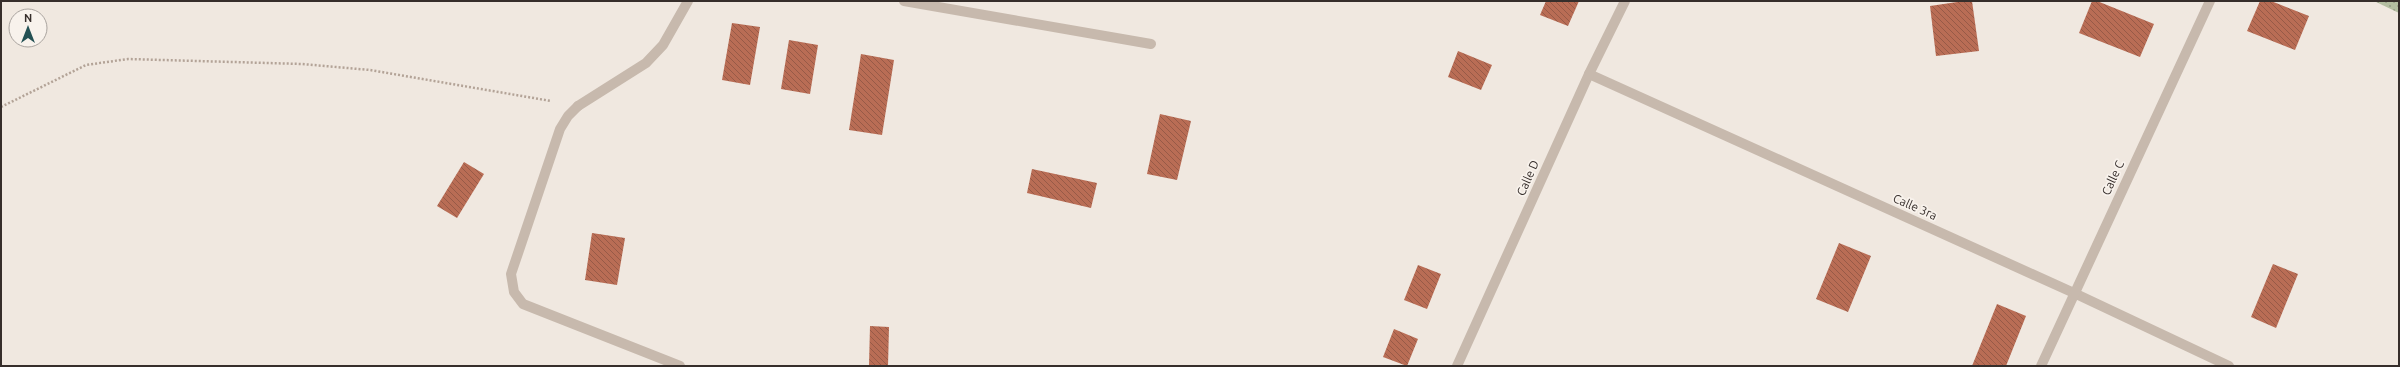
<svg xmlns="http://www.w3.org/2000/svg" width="2400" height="367" font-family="Ubuntu,sans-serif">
	<defs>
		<pattern id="park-dots" width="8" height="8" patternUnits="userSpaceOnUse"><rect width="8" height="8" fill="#b4bea1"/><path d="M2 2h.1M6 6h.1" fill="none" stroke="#939b83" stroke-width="1.8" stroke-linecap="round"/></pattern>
		<pattern id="building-back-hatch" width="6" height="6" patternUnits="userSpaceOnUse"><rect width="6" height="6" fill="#b96d55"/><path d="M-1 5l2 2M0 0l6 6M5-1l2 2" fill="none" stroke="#975a47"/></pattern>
	</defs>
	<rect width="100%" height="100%" fill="#f0e8e0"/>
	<path fill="url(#park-dots)" d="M 2374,1 L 2399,1 L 2399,13 Z"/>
	<g fill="url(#building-back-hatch)">
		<path d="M 1546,1 L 1579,1 L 1568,26 L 1540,15 Z"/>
		<path d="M 1964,1 L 1972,1 L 1979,51 L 1936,56 L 1930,6 Z"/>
		<path d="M 2092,1 L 2097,1 L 2154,24 L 2140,57 L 2079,33 Z"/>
		<path d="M 2260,1 L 2271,1 L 2309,16 L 2295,50 L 2247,31 Z"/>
		<path d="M 732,23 L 760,27 L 750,85 L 722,80 Z"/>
		<path d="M 789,40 L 818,45 L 810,94 L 781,89 Z"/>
		<path d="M 1458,51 L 1492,65 L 1481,90 L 1448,77 Z"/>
		<path d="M 861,54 L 894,60 L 882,135 L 849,130 Z"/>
		<path d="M 1160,114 L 1191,121 L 1177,180 L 1147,174 Z"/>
		<path d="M 464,162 L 484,174 L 457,218 L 437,206 Z"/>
		<path d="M 1032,169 L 1097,183 L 1091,208 L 1027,193 Z"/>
		<path d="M 592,233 L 625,238 L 617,285 L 585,280 Z"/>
		<path d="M 1839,243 L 1871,256 L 1848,312 L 1816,299 Z"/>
		<path d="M 2273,264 L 2298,274 L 2276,328 L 2251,317 Z"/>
		<path d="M 1418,265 L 1441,274 L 1427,309 L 1404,300 Z"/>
		<path d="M 1997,304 L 2026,316 L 2006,366 L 1972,366 Z"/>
		<path d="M 870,326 L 889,327 L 888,366 L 869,366 Z"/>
		<path d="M 1394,329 L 1418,339 L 1407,366 L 1383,357 Z"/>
	</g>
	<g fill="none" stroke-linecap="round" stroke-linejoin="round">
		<path stroke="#b3a397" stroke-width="2.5" stroke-dasharray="2 2" stroke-linecap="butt" d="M 1,107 L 86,65 L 128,59 L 302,64 L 370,70 L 551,101"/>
		<g stroke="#c7b9ad" stroke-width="10">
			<path d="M 904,1 L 1151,44"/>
			<path d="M 578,106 L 568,116 L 560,129 L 511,274 L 514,292 L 523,304 L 680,366"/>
		</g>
		<g stroke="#c7b9ad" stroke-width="10">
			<path d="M 1589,74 L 2074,293 L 2229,366"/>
			<path d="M 578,106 L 646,63 L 663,45 L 688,1"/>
			<path d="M 1457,366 L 1589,74 L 1625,1"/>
			<path d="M 2041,366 L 2210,1"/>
		</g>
	</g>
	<g text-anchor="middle" stroke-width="3.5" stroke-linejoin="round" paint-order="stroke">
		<g font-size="12" fill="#362e2b" stroke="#f8f2ec">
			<text transform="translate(1528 178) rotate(-66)" y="4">Calle D</text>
			<text transform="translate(2113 178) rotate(-65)" y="4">Calle C</text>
			<text transform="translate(1915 207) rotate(24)" y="4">Calle 3ra</text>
		</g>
	</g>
	<rect width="2400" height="367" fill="none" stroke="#362e2b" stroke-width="4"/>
	<g transform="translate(28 28)"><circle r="19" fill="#f8f2ec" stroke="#aaa49f"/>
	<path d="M0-3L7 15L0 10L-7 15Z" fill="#245154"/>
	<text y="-6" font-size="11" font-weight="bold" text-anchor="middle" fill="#362e2b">N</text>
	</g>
</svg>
